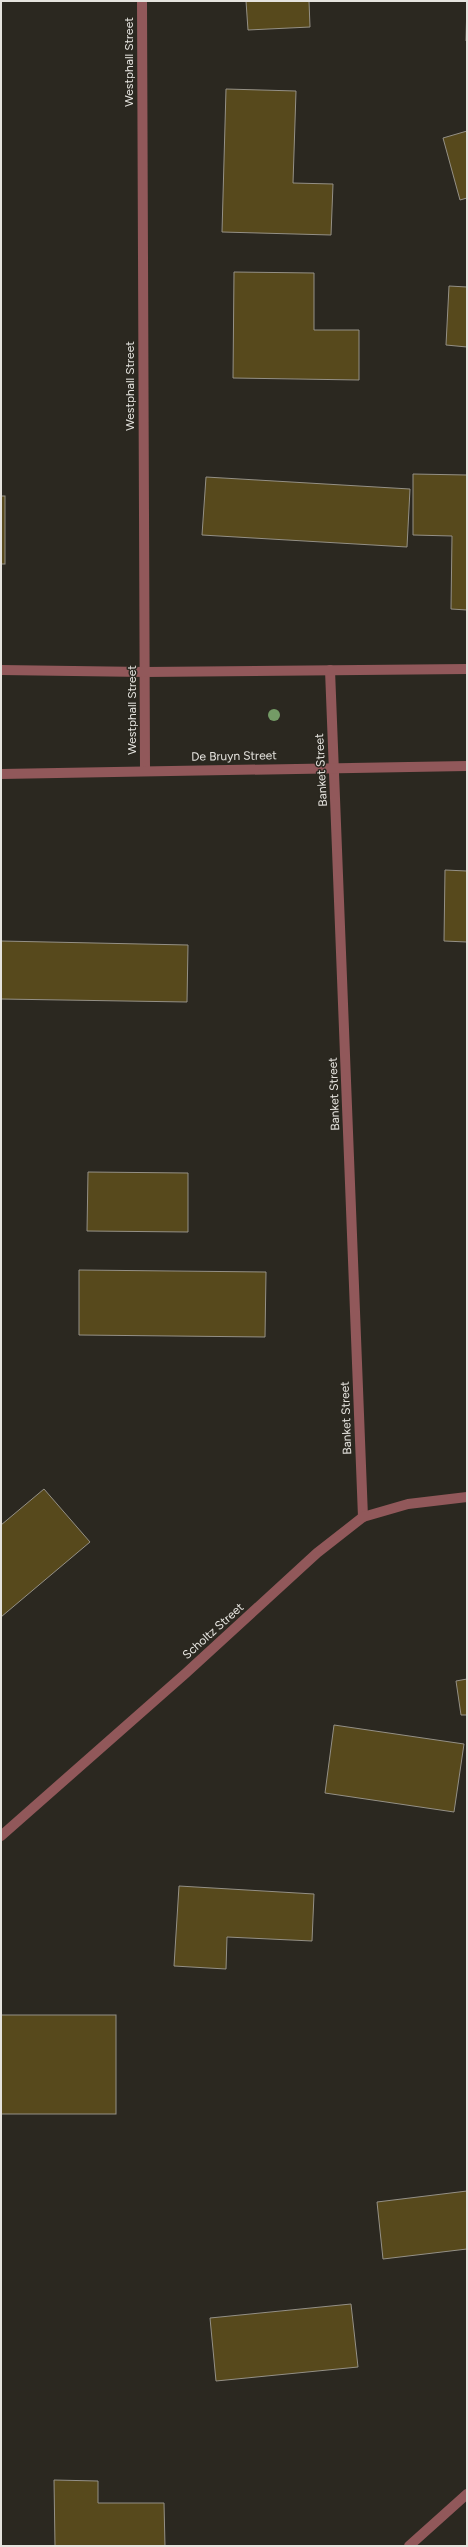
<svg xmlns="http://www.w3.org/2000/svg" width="468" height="2547" font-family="Figtree,sans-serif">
	<rect width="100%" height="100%" fill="#2b2820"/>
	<g fill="#57491c" stroke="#949086">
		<path d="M 246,1 L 309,1 L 310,27 L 248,30 Z"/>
		<path d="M 467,1 L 467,41 L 466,41 Z"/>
		<path d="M 226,89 L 296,91 L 293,183 L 333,184 L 331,235 L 222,232 Z"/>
		<path d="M 467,131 L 467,198 L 460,200 L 443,138 Z"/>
		<path d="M 234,272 L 314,273 L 314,330 L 359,330 L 359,380 L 233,378 Z"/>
		<path d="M 449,286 L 467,287 L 467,347 L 446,345 Z"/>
		<path d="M 413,474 L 467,475 L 467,610 L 451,609 L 452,536 L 413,535 Z"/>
		<path d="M 206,477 L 410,489 L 407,547 L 202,535 Z"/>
		<rect x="1" y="496" width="4" height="68"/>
		<path d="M 445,870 L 467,871 L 467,942 L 444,941 Z"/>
		<path d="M 1,941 L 188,945 L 187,1002 L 1,999 Z"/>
		<path d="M 88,1172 L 188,1173 L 188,1232 L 87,1231 Z"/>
		<path d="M 79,1270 L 266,1272 L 265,1337 L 79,1335 Z"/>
		<path d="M 44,1489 L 90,1542 L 1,1617 L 1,1525 Z"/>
		<path d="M 467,1679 L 467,1715 L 461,1715 L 456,1681 Z"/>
		<path d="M 334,1725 L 464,1744 L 454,1812 L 325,1793 Z"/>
		<path d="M 179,1886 L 314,1894 L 312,1941 L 227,1937 L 226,1969 L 174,1966 Z"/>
		<rect x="1" y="2015" width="115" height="99"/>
		<path d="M 467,2191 L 467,2249 L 383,2259 L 377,2202 Z"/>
		<path d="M 351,2304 L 358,2367 L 216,2381 L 210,2318 Z"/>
		<path d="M 54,2480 L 98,2481 L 98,2503 L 164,2503 L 165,2546 L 55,2546 Z"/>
	</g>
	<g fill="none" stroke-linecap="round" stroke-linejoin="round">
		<g stroke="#91585a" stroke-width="10">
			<path d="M 142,1 L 145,771"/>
			<path d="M 330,670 L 363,1517"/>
			<path d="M 1,1836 L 186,1673 L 317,1553 L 363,1517 L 408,1504 L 467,1497"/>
			<path d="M 409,2546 L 467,2494"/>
		</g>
		<g stroke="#91585a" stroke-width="10">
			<path d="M 1,670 L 145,672 L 467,669"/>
			<path d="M 1,774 L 467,766"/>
		</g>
	</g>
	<circle fill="#749b66" cx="274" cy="715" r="6"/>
	<g text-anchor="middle" stroke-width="3" stroke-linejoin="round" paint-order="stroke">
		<g font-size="12" fill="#e5e3de" stroke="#2b2820">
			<text transform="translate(129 62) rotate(-90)" y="4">Westphall Street</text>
			<text transform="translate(130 386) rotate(-90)" y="4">Westphall Street</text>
			<text transform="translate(132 710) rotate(-90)" y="4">Westphall Street</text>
			<text transform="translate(234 756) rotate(-1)" y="4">De Bruyn Street</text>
			<text transform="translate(321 770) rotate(-93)" y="4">Banket Street</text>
			<text transform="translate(334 1094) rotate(-92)" y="4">Banket Street</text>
			<text transform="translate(346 1418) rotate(-92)" y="4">Banket Street</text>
			<text transform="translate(213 1631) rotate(-42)" y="4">Scholtz Street</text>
		</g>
	</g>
	<rect width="468" height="2547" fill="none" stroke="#e5e3de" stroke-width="4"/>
</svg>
